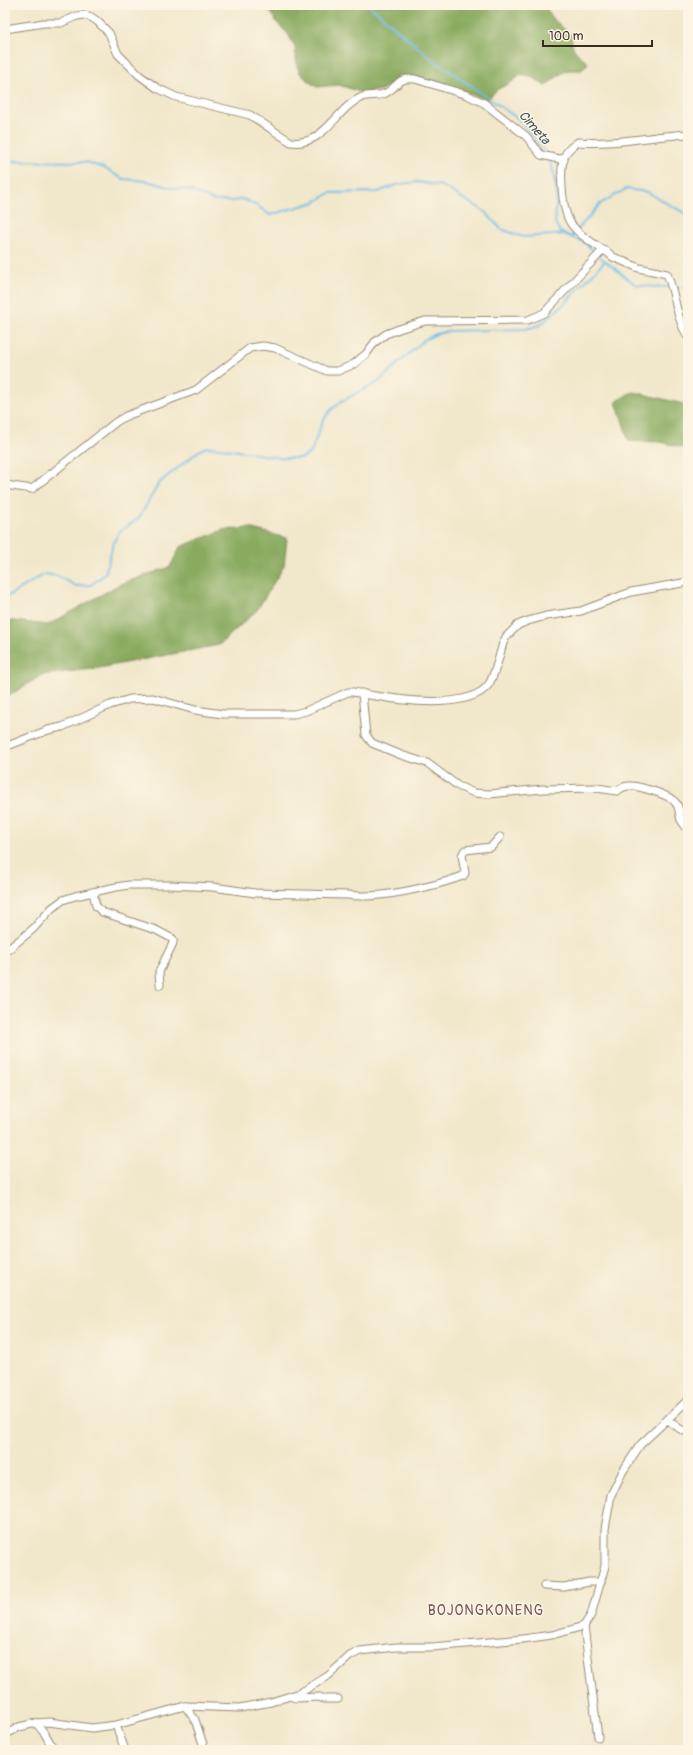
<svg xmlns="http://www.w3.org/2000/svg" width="693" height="1755" font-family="Pangolin,sans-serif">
	<rect width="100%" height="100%" fill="#fcf5e5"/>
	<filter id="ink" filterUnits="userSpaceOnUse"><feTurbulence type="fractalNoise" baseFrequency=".025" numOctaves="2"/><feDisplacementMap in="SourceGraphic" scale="8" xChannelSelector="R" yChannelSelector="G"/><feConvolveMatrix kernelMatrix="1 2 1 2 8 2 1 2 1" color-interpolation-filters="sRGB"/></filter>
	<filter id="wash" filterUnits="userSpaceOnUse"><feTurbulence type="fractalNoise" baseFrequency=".012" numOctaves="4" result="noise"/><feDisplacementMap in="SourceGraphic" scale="16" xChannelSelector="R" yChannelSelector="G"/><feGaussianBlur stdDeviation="0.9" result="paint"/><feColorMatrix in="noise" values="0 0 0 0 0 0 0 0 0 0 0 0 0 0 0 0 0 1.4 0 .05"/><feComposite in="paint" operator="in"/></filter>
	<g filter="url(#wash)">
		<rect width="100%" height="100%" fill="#f1e7cb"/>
		<g fill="#89aa5f" stroke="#626a3e">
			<path d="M 264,5 L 544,5 L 552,18 L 572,36 C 570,49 578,54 588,63 L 582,70 C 578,70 573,70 569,70 C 563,71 551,82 545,86 L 534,78 L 521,75 L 510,83 L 498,89 L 487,100 L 458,90 L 403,77 L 397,79 L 382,90 L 363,93 L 339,85 L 317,87 L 308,81 L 300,73 L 297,66 L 295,47 L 288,34 L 278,24 L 270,11 Z"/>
			<path d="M 634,392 L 688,405 L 688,449 L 661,442 L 629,441 L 616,402 L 628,394 Z"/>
			<path d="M 249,528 L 287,538 L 284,566 L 257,610 L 219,645 L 99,668 L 42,675 L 5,698 L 5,620 L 48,625 L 120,584 L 170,567 L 180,547 L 223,530 Z"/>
		</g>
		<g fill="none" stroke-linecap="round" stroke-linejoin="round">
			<g stroke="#6ebde9" stroke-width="2">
				<path d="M 369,5 L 428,56 L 520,120 L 546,153"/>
				<path d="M 549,159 L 553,171 L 557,193 L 555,222 L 560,232 L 585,243 L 596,254"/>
				<path d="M 5,161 L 86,162 L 104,168 L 123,179 L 147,181 L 172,188 L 189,190 L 215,201 L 233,201 L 243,199 L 256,205 L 270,215 L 315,202 L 330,193 L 378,192 L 396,185 L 418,182 L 442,186 L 484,211 L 501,229 L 523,237 L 566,234"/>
				<path d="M 571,237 L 600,204 L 626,189 L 647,192 L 688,215"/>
				<path d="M 600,257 L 636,285 L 654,287 L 669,287"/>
				<path d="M 674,287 L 688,287"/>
				<path d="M 5,598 L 45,574 L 58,576 L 76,586 L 91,585 L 105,574 L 113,544 L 119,532 L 139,518 L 159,483 L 200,450 L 207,447 L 220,448 L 281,458 L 302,458 L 311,452 L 323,420 L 331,410 L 342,401 L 378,382 L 424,340 L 436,334 L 450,331 L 526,329 L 540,325 L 564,304 L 605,261"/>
			</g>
		</g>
	</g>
	<g filter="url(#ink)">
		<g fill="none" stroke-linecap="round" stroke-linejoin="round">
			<g stroke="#968874" stroke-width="9">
				<g id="minor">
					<path d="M 5,29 L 44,23 L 61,23 L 77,16 L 85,15 L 91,17 L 97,21 L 109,33 L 118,54 L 139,75 L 157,88 L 176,97 L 250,115 L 291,142 C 324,147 336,108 362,97 C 369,94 378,97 386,93 C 399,86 397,77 415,79 L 467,95 L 484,103 L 526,136 L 541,155 L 564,160"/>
					<path d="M 688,134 C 651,136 615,145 578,142 C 574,145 569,148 566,153 C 558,166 562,209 570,222 C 577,234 592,242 603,250 L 606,251 L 613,257 L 639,268 L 667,274 C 676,295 675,316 688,337"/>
					<path d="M 5,485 L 32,489 L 116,422 L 126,416 L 196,390 L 250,348 L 263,346 L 275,348 L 327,371 L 338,371 L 354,364 L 366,354 L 375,342 L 386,334 L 399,329 L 425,321 L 528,320 L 544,313 L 603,250"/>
					<path d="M 362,693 L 366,735 L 372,743 L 401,755 L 427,763 L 458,786 L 474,793 L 489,794 L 543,789 L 597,788 L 617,791 C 621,788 624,786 629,786 C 637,785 670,795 675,802 C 680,807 679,814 681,820 C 683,823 686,827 688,830"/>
					<path d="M 5,747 L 48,730 L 62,727 L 110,705 L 130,699 L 153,698 L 195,710 L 223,714 L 294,714 L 306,711 L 348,692 L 353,692 C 384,698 468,714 489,684 C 495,674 500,654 503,643 L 506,637 L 518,625 L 528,621 L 546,616 L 581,611 L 631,592 L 688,582"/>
					<path d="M 93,892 L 96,906 L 102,912 L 156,930 L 173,939 L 173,943 L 159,972 L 160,985"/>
					<path d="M 5,952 L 33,929 L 52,908 L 63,900 L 75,896 L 116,887 L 129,885 L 170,885 L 213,887 L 255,893 L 348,895 C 378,900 435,886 463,876 L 465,873 L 462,855 L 465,850 L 491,847 L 500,837"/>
					<path d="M 668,1420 L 680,1429 L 688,1432"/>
					<path d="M 544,1586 L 564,1587 L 589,1582 L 601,1582"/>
					<path d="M 584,1626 L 598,1737"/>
					<path d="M 291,1696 L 295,1698 L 320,1697 L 323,1699 L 338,1699"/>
					<path d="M 185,1706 L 195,1720 L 205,1750"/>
					<path d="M 36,1723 L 45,1734 L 52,1746 L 51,1750"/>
					<path d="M 116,1725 L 125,1750"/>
					<path d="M 5,1735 L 19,1727 L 36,1723 L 49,1722 L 92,1728 L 116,1725 L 185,1706 L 240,1708 L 271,1702 L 300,1693 L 328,1676 L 350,1656 L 360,1651 L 396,1647 L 432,1647 L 523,1639 L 552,1635 L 584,1626 L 591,1615 L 605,1566 L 605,1529 L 611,1495 L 623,1471 L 640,1445 L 688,1400"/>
				</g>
			</g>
			<use href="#minor" stroke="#fff" stroke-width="7"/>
		</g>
	</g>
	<g text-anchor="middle" stroke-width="3" stroke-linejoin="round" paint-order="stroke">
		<g font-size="13" font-style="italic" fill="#4a565b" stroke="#fcf5e5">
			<text transform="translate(535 127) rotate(49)" y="5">Cimeta</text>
		</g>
		<g font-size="14" letter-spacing="1" fill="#795657" stroke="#fcf5e5">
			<text x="486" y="1615">BOJONGKONENG</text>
		</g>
	</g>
	<rect width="693" height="1755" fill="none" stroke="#fcf5e5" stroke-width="20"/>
	<path d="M543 40v6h109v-6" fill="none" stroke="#3b2a1e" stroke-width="2"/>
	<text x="549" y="40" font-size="12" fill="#3b2a1e" stroke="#fcf5e5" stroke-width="3" paint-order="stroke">100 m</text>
</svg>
